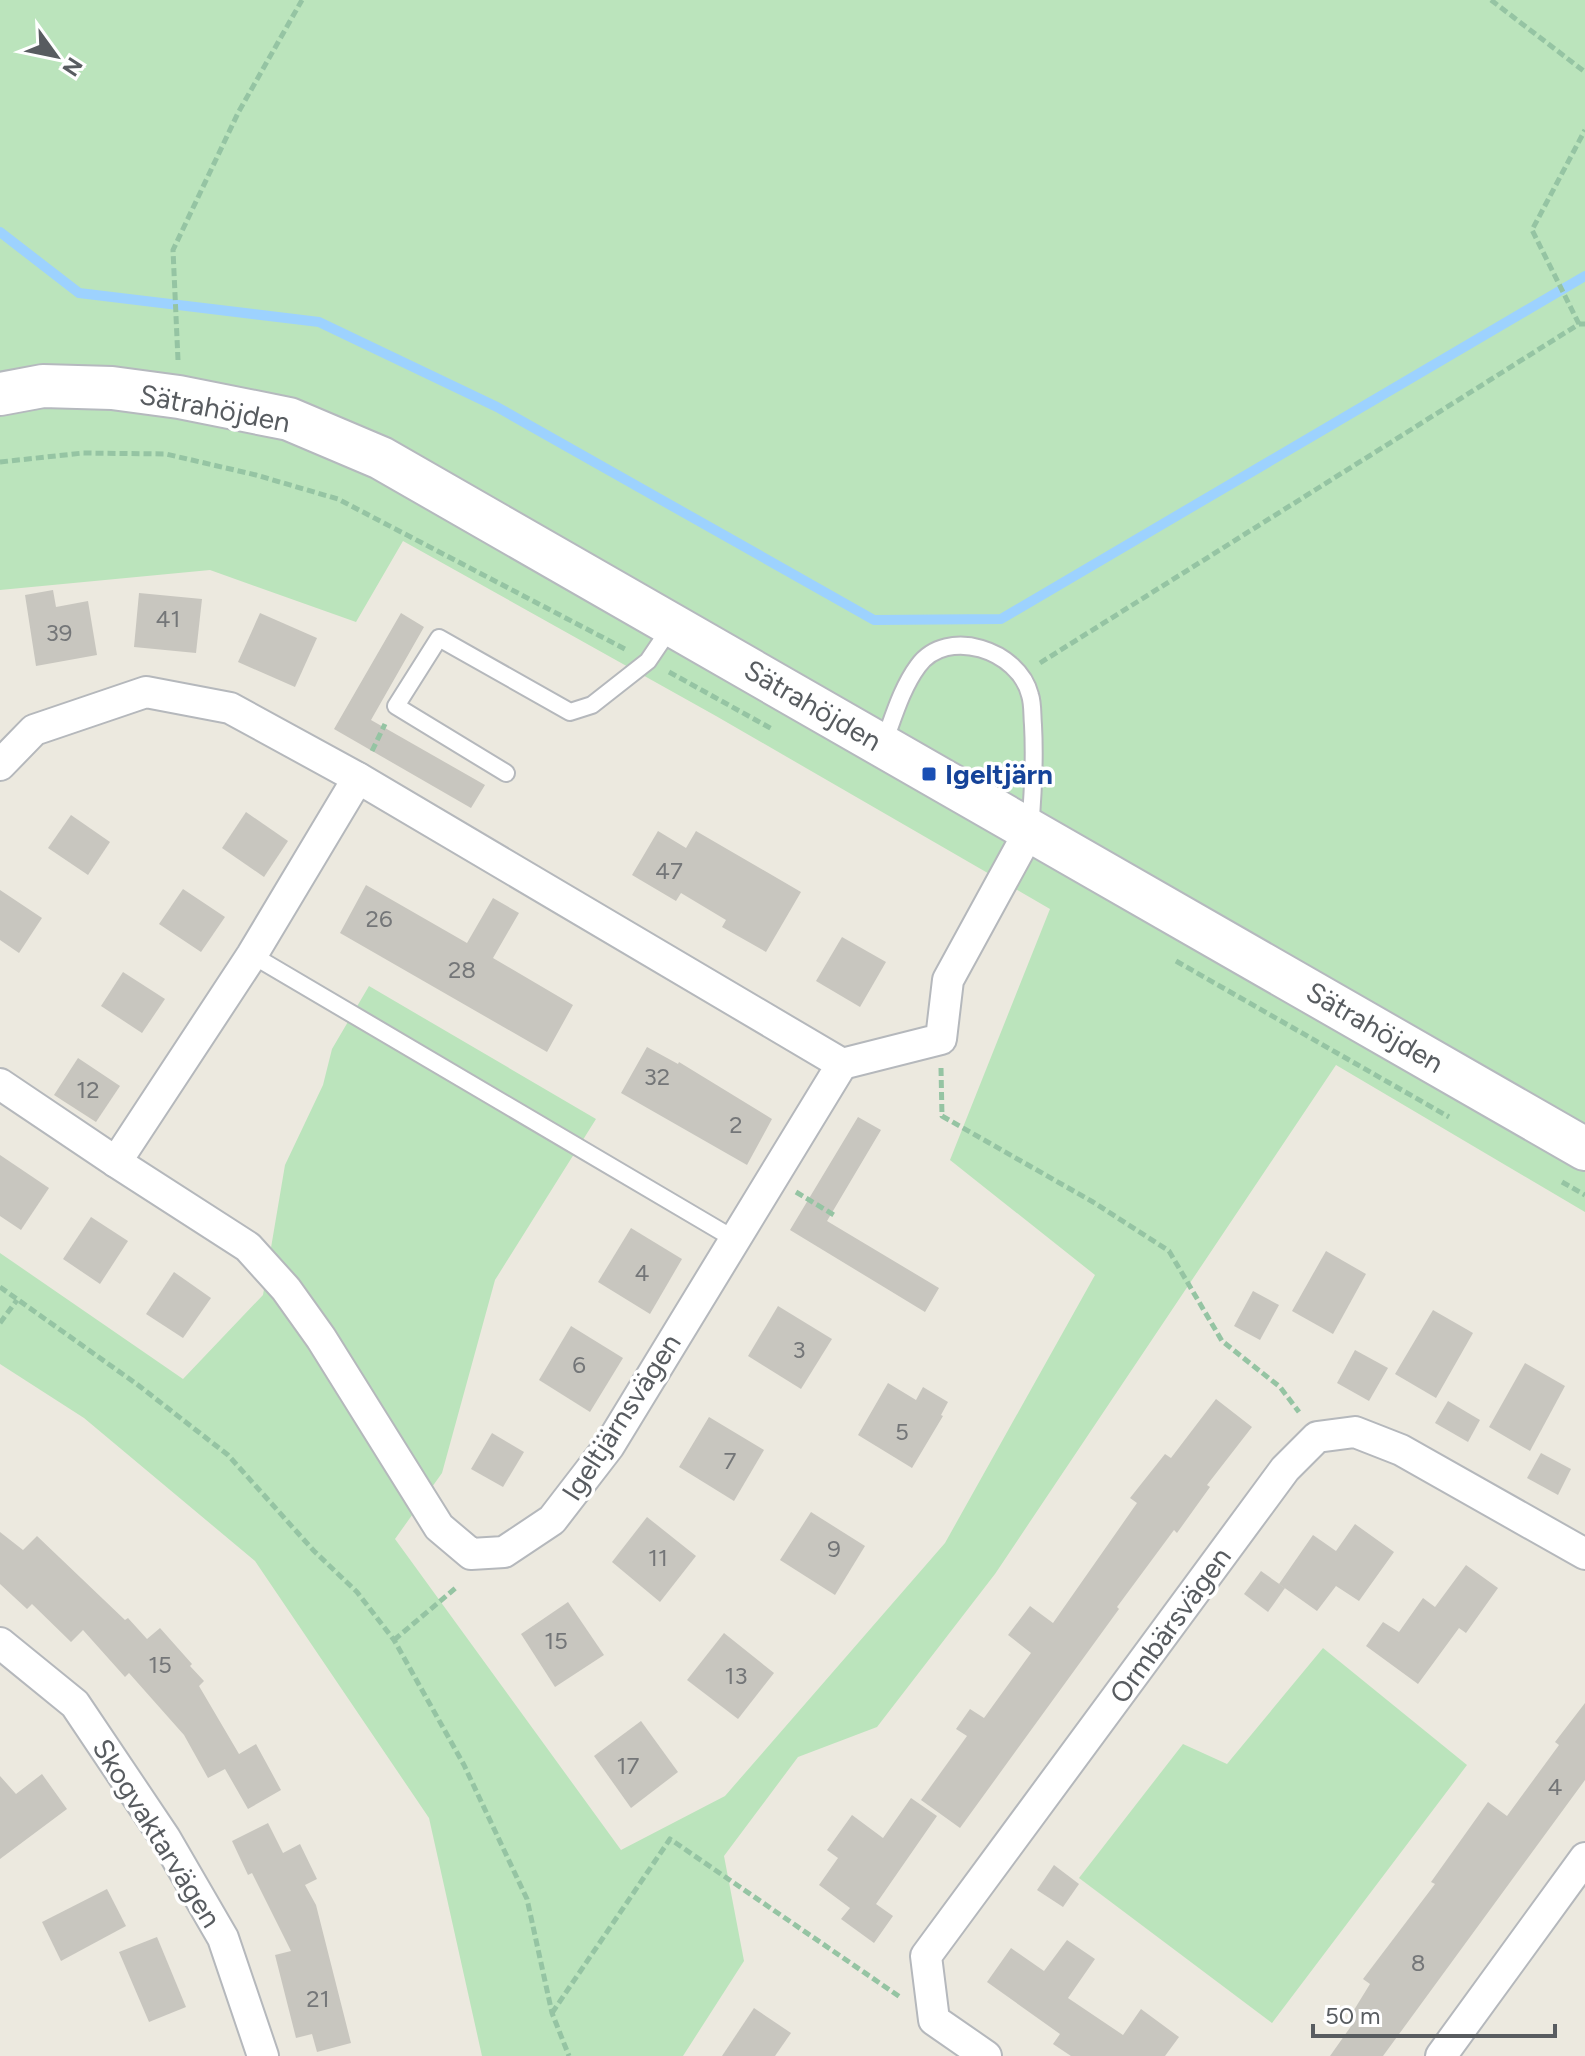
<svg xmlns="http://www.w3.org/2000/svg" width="1585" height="2056" font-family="Figtree,sans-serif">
	<rect width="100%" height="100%" fill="#ece9df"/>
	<g fill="#bbe4bc">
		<path d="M 0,0 L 1585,0 L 1585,1212 L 1336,1065 L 995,1574 L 877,1727 L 798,1757 L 724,1856 L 744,1961 L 683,2056 L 482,2056 L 429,1818 L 255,1561 L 84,1418 L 0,1364 L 0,1253 L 183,1379 L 263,1295 L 285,1165 L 323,1085 L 332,1049 L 369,986 L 596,1119 L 495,1280 L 442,1473 L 395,1539 L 621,1850 L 725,1796 L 945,1543 L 1095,1275 L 950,1160 L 1050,909 L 716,716 L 403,541 L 356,622 L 210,570 L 0,590 Z"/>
		<path d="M 1323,1648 L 1467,1765 L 1272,2023 L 1079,1878 L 1183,1744 L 1227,1764 Z"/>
	</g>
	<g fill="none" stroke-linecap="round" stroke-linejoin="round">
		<path stroke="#9dd2fe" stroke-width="10" d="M 0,232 L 79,293 L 319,322 L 497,407 L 874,620 L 1001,619 L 1585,276"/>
	</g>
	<g fill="#c8c6bf">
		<path d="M 53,590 L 56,607 L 88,601 L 97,655 L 36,666 L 25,595 Z"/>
		<path d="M 139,593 L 202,599 L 196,653 L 134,647 Z"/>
		<path d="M 260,613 L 317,638 L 295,687 L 238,662 Z"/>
		<path d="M 401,613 L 424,627 L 371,720 L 485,785 L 471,808 L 334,729 Z"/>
		<path d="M 246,812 L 288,841 L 264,877 L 222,848 Z"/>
		<path d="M 71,815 L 110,842 L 88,875 L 48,848 Z"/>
		<path d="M 658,831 L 686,848 L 696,831 L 801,892 L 766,952 L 722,927 L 726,920 L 681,893 L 676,901 L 632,875 Z"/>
		<path d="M 366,885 L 467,943 L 493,898 L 519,913 L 493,958 L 573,1005 L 547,1052 L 340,933 Z"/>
		<path d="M 183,889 L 225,917 L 201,952 L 159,924 Z"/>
		<path d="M 0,890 L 42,918 L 19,953 L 0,940 Z"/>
		<path d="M 842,937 L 886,962 L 860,1007 L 816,981 Z"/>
		<path d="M 123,972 L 165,999 L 142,1033 L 101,1006 Z"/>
		<path d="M 647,1047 L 678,1064 L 679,1062 L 772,1119 L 747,1165 L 621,1093 Z"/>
		<path d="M 78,1058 L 120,1086 L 96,1122 L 54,1095 Z"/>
		<path d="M 858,1117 L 881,1130 L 827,1221 L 939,1288 L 925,1312 L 790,1230 Z"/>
		<path d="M 0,1155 L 49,1188 L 21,1230 L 0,1216 Z"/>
		<path d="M 91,1217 L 128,1241 L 100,1284 L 63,1259 Z"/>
		<path d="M 631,1228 L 682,1259 L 650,1314 L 598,1282 Z"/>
		<path d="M 1326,1251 L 1366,1274 L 1333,1334 L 1292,1311 Z"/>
		<path d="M 174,1272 L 211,1298 L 183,1338 L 146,1314 Z"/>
		<path d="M 1253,1291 L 1279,1305 L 1260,1340 L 1234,1326 Z"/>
		<path d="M 778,1306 L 832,1339 L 801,1389 L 748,1356 Z"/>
		<path d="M 1433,1310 L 1473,1333 L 1436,1398 L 1395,1374 Z"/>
		<path d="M 571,1326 L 623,1358 L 590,1412 L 539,1380 Z"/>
		<path d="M 1355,1350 L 1388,1368 L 1369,1401 L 1337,1383 Z"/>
		<path d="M 1525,1363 L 1565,1386 L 1530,1451 L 1489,1427 Z"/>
		<path d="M 888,1383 L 916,1400 L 923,1387 L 948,1402 L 941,1415 L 943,1416 L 912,1468 L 858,1435 Z"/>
		<path d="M 1216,1399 L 1252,1427 L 1207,1485 L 1210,1487 L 1177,1533 L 1174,1530 L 1117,1607 L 1119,1609 L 960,1828 L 921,1800 L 967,1736 L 956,1729 L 970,1709 L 984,1718 L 1031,1653 L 1008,1635 L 1030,1606 L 1053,1623 L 1137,1503 L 1130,1498 L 1165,1454 L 1171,1458 Z"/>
		<path d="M 1448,1401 L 1480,1420 L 1468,1442 L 1435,1423 Z"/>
		<path d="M 709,1417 L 764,1450 L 734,1501 L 679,1467 Z"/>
		<path d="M 492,1433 L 524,1452 L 503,1487 L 471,1469 Z"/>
		<path d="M 1541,1453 L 1571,1469 L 1558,1495 L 1527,1478 Z"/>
		<path d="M 811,1512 L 865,1546 L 835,1595 L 780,1560 Z"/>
		<path d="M 647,1517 L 696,1556 L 660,1602 L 612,1562 Z"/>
		<path d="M 1355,1524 L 1394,1552 L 1359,1601 L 1336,1586 L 1317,1611 L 1279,1584 L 1313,1535 L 1336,1551 Z"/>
		<path d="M 0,1532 L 23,1550 L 37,1536 L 125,1620 L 128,1618 L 147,1639 L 160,1628 L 192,1664 L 190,1666 L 204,1681 L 199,1686 L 239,1754 L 256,1744 L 281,1790 L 248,1809 L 225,1769 L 208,1778 L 184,1735 L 129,1673 L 125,1677 L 83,1630 L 71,1642 L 32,1604 L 27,1609 L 0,1584 Z"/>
		<path d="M 1466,1565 L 1498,1588 L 1466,1633 L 1459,1628 L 1418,1684 L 1366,1646 L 1383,1622 L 1399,1632 L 1423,1598 L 1435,1607 Z"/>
		<path d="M 1261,1571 L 1285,1588 L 1268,1612 L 1244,1594 Z"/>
		<path d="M 568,1602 L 604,1655 L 555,1687 L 521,1634 Z"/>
		<path d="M 724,1633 L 774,1673 L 738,1719 L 687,1680 Z"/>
		<path d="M 1585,1703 L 1585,1780 L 1383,2056 L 1330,2056 L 1354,2022 L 1349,2018 L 1370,1984 L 1363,1979 L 1435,1884 L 1431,1882 L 1488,1802 L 1507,1816 L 1559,1745 L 1555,1742 Z"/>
		<path d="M 641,1721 L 678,1772 L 631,1808 L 594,1756 Z"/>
		<path d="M 42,1774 L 67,1809 L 0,1859 L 0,1776 L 16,1794 Z"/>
		<path d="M 911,1798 L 937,1816 L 876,1904 L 893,1916 L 874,1943 L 841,1919 L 850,1908 L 819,1885 L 838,1858 L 827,1850 L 852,1815 L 883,1838 Z"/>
		<path d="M 268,1823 L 283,1853 L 300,1844 L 317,1879 L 305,1885 L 316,1905 L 351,2043 L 317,2052 L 312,2034 L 296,2038 L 275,1955 L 291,1951 L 252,1873 L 248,1875 L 232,1841 Z"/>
		<path d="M 1054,1865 L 1079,1884 L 1063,1907 L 1037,1890 Z"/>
		<path d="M 107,1889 L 126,1926 L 61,1961 L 42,1922 Z"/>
		<path d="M 157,1937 L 186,2007 L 149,2022 L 119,1952 Z"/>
		<path d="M 1067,1940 L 1095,1959 L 1068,1998 L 1123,2035 L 1141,2009 L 1179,2037 L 1165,2056 L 1071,2056 L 1053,2044 L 1060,2034 L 987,1982 L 1011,1948 L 1044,1971 Z"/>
		<path d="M 754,2008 L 791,2033 L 775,2056 L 722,2056 Z"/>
	</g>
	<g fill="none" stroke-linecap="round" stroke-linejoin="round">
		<g stroke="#b5b8bc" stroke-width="20">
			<g id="lane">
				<path d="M 883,745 C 893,719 901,689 918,666 C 947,626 1019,650 1030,695 C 1033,704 1032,715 1033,725 C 1035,761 1033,794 1030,829"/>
				<path d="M 506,773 L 396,706 L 439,638 L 570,712 L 592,705 L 648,661 L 671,627"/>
				<path d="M 252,955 L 734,1239"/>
			</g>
		</g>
		<g stroke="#b5b8bc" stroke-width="34">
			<g id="street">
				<path d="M 0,765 L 34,730 L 146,692 L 230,708 L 358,778 L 842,1064 L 609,1446 L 552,1520 L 504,1552 L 471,1554 L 439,1527 L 321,1338 L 286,1289 L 248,1247 L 116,1162 L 0,1084"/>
				<path d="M 842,1064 L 941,1039 L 948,980 L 1030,830"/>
				<path d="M 116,1162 L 252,955 L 358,778"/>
				<path d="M 0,1643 L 75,1704 L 165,1838 L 223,1938 L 263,2056"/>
				<path d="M 986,2056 L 934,2020 L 926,1956 L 1285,1469 L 1317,1437 L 1355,1432 L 1401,1450 L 1585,1554"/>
				<path d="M 1441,2056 L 1585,1858"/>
			</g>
		</g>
		<g stroke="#b5b9be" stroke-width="46">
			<path id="secondary" d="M 0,394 L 43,386 L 112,388 L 179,397 L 289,419 L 381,458 L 1585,1149"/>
		</g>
		<g stroke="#95c4a3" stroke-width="5" stroke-dasharray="8 4" stroke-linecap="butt">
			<path d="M 1491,0 L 1585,72"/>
			<path d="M 1579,324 L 1532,230 L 1585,130"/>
			<path d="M 178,360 L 173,250 L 238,113 L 302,0"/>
			<path d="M 0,462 L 83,453 L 166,454 L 256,475 L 338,499 L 625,649"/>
			<path d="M 1040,663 L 1579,324 L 1585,324"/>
			<path d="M 669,672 L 772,729"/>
			<path d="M 372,751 L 385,724"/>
			<path d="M 1176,961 L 1449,1117"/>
			<path d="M 941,1068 L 942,1116 L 1093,1202 L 1169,1251 L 1222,1341 L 1280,1387 L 1299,1412"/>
			<path d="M 1562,1182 L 1585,1195"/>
			<path d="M 796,1192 L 834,1215"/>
			<path d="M 0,1287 L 138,1385 L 228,1455 L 314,1551 L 357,1592 L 394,1640 L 464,1765 L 527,1899 L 552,2013 L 569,2056"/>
			<path d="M 0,1323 L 17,1300"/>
			<path d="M 394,1640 L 458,1586"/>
			<path d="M 552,2013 L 670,1839 L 900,1997"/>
		</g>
		<use href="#lane" stroke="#fff" stroke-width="16"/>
		<use href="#street" stroke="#fff" stroke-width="30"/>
		<use href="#secondary" stroke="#fff" stroke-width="42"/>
	</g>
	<rect fill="#1a4fb4" stroke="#fff" stroke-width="3" x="921" y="766" width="16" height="16" rx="4"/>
	<g text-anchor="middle" stroke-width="7" stroke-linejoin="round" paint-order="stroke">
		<g font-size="24" fill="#747678">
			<text x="168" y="627">41</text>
			<text x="59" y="641">39</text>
			<text x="669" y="879">47</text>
			<text x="379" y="927">26</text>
			<text x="462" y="978">28</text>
			<text x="657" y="1085">32</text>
			<text x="88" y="1098">12</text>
			<text x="736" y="1133">2</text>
			<text x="642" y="1281">4</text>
			<text x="799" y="1358">3</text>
			<text x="579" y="1373">6</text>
			<text x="902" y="1440">5</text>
			<text x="730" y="1469">7</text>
			<text x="834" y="1557">9</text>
			<text x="658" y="1566">11</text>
			<text x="556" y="1649">15</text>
			<text x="160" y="1673">15</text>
			<text x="736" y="1684">13</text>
			<text x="628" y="1774">17</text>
			<text x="1555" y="1795">4</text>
			<text x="1418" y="1971">8</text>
			<text x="318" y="2007">21</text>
		</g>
		<g font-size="28" fill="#585c60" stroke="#fff">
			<text transform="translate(215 408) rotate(11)" y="10">Sätrahöjden</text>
			<text transform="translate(813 705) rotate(30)" y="10">Sätrahöjden</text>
			<text transform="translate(1375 1027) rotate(30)" y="10">Sätrahöjden</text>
			<text transform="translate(621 1417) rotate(-57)" y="10">Igeltjärnsvägen</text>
			<text transform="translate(1170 1625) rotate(-54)" y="10">Ormbärsvägen</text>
			<text transform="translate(157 1833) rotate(58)" y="10">Skogvaktarvägen</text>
		</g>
		<g font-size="28" font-weight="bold" fill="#164399" stroke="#fff" text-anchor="start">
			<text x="945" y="784">Igeltjärn</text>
		</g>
	</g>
	<g transform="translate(56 56) rotate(123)" stroke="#ffffff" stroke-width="6" paint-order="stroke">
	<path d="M0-6L14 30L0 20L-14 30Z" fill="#585c60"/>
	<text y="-12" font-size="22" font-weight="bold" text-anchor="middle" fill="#585c60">N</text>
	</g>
	<path d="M1313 2024v12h242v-12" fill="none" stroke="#585c60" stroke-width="4"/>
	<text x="1325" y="2024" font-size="24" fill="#585c60" stroke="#ffffff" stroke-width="6" paint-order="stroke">50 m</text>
</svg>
